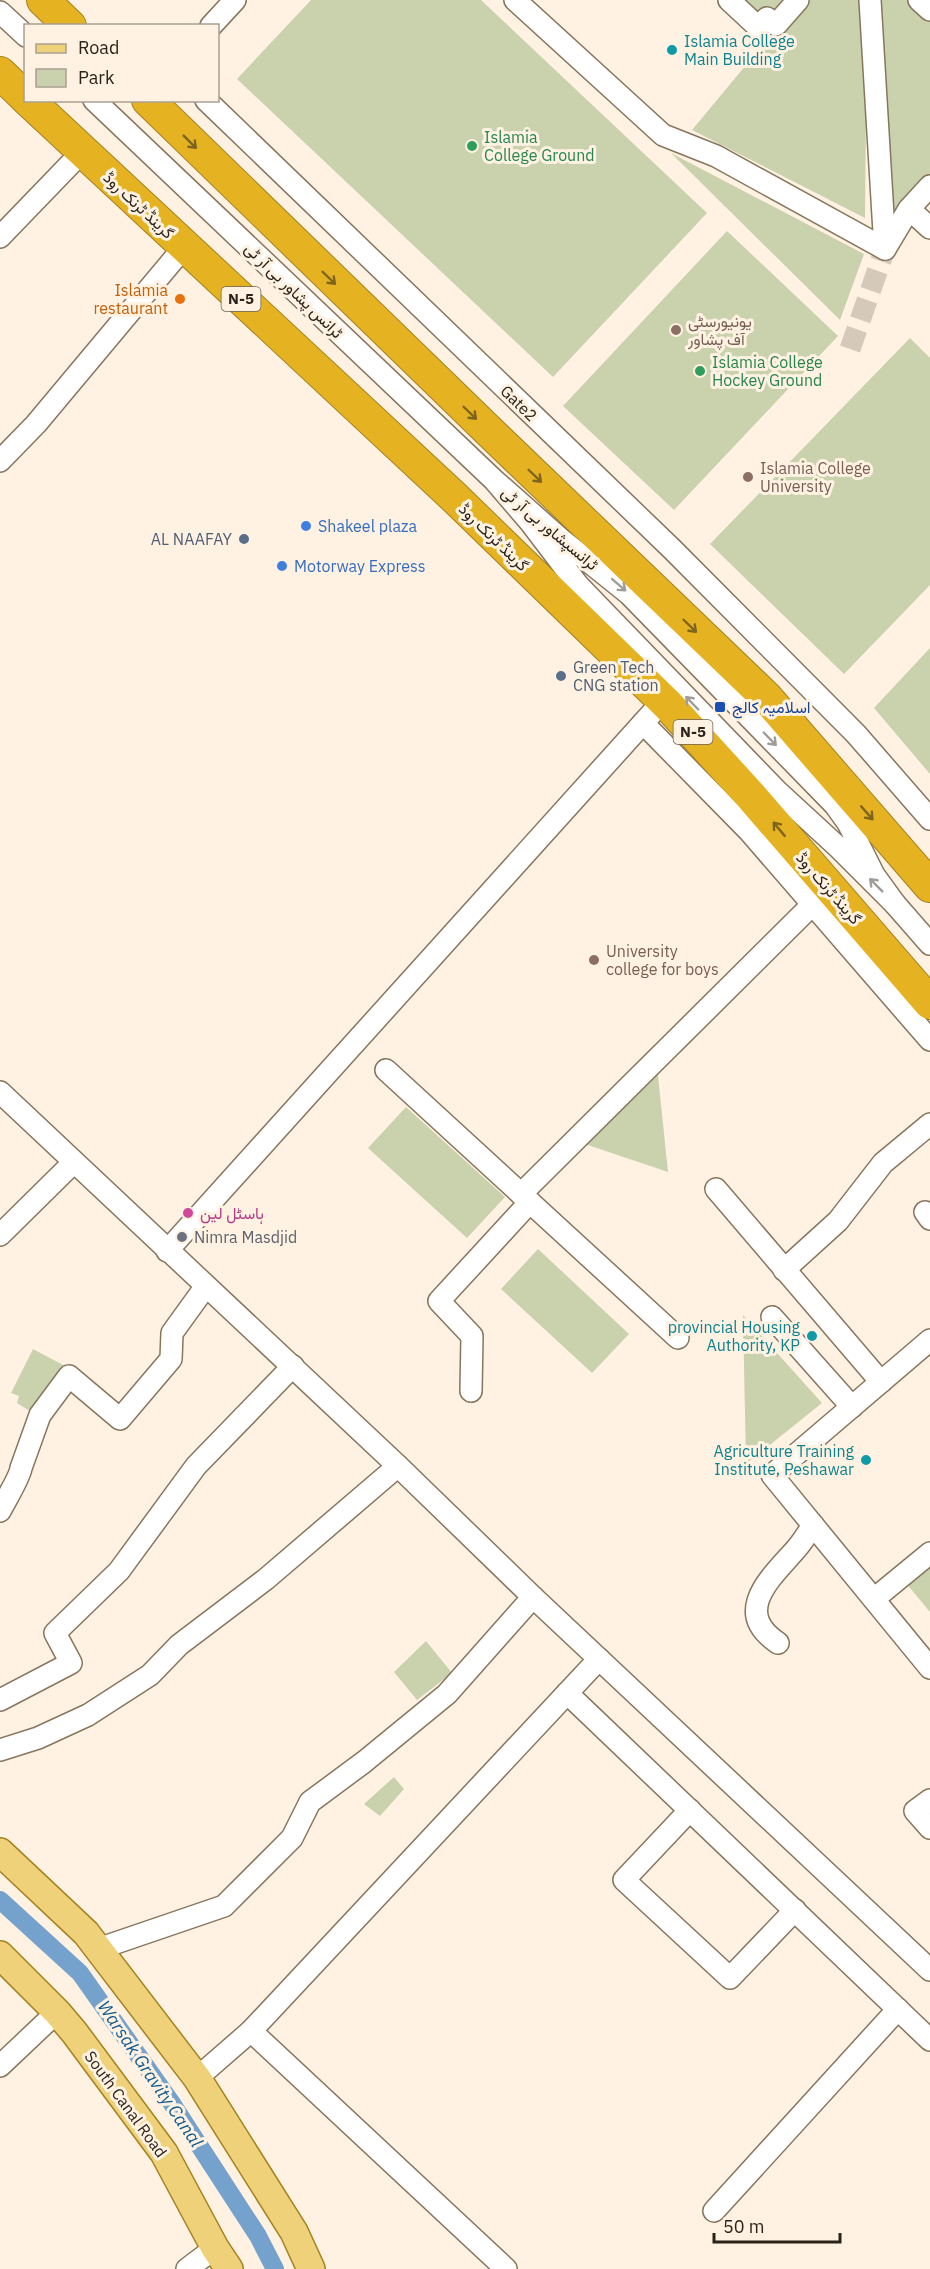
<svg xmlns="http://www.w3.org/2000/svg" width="930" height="2269" font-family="'IBM Plex Sans',Vazirmatn,sans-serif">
	<rect width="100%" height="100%" fill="#fff2e2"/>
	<g fill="#cad1ad">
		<path d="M 311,0 L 481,0 L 707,213 L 553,377 L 237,79 Z"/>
		<path d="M 729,0 L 798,0 L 776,25 Z"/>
		<path d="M 800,0 L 867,0 L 865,218 L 692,130 Z"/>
		<path d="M 870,0 L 917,0 L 930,13 L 930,184 L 883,231 Z"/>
		<path d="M 671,153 L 864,254 L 840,320 Z"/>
		<path d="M 727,231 L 838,336 L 674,510 L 563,406 Z"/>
		<path d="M 910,338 L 930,358 L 930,585 L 844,674 L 710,544 Z"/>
		<path d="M 930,648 L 930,774 L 874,708 Z"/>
		<path d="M 657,1066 L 668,1172 L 582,1143 Z"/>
		<path d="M 406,1107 L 505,1197 L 467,1238 L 368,1148 Z"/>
		<path d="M 538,1249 L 629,1334 L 592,1373 L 501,1289 Z"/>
		<path d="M 743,1315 L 822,1403 L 746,1464 Z"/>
		<path d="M 33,1349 L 67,1367 L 36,1415 L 17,1403 L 19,1396 L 11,1393 Z"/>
		<path d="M 930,1563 L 930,1612 L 906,1583 Z"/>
		<path d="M 426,1641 L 452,1673 L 417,1700 L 394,1672 Z"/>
		<path d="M 394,1777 L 404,1789 L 380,1816 L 364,1804 Z"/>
	</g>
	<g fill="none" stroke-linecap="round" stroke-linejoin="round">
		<path stroke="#74a2cd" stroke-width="18" d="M 0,1900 L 80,1973 L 171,2102 L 258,2236 L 275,2269"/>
		<path stroke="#d5c9ba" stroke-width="21" stroke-dasharray="21 10" stroke-linecap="butt" d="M 850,349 L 885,249"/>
		<g stroke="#88755d" stroke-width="24">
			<g id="minor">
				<path d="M 515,0 L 663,135 L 716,156 L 885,249 L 909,209 L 930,186"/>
				<path d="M 729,0 L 758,27 L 767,18 L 776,25 L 798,0"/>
				<path d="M 870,0 L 885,249"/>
				<path d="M 919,0 L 930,10"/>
				<path d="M 0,12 L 26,36"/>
				<path d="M 211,26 L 235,0"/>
				<path d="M 94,100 L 494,480 L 563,541 L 629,594 L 835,805 L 848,823 L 874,875 L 895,904 L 839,848 L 777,791 L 578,585 L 530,522 L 494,480"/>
				<path d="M 206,100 L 672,549 L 856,734 L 930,819"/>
				<path d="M 909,209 L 930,228"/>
				<path d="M 0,237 L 82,152"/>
				<path d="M 0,461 L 36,424 L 179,253"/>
				<path d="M 643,723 L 749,831 L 930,1040"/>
				<path d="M 895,904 L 930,944"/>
				<path d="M 386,1070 L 678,1338"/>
				<path d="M 0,1092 L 398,1466 L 533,1597 L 930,1970"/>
				<path d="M 716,1189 L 881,1382"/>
				<path d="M 521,1194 L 813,904"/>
				<path d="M 925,1212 L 930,1219"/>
				<path d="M 0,1235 L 73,1163"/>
				<path d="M 167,1251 L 662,702"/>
				<path d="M 784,1270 L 838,1221 L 883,1163 L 930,1124"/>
				<path d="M 772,1317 L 852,1407"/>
				<path d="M 930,1340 L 772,1475 L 930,1668"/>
				<path d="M 471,1391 L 472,1336 L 439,1301 L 530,1202"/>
				<path d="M 0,1511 C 5,1501 20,1477 21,1468 L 40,1415 L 69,1376 L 120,1419 L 171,1359 L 172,1333 L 206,1286"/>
				<path d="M 874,1599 L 930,1553"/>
				<path d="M 778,1643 C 731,1611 772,1577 797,1548 C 803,1541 808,1533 813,1525"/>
				<path d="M 567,1693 L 930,2040"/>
				<path d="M 0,1700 L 71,1663 L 55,1633 L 119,1571 L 196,1466 L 293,1366"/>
				<path d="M 0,1750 L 38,1738 L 88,1715 L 150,1675 L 179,1645 L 266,1579 L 398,1466"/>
				<path d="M 930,1800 L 915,1811 L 930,1828"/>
				<path d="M 690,1810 L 624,1880 L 730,1978 L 795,1910"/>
				<path d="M 98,1949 L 224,1906 L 292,1838 L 310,1802 L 364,1762 L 447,1694 L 533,1597"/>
				<path d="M 251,2031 L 506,2269"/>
				<path d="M 0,2066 L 57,2012"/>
				<path d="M 197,2078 L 251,2031 L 599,1659"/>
				<path d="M 714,2211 L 898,2009"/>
				<path d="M 187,2269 L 215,2248"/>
			</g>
		</g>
		<g stroke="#a4811f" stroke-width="30">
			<g id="major">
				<path d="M 0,1852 L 86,1933 L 197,2078 L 294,2232 L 311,2269"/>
				<path d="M 0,1955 L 57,2012 L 74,2032 L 164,2153 L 215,2248 L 229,2269"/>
			</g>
		</g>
		<g stroke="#a4811f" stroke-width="34">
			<g id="highway">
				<path d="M 43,0 L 70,26"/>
				<path d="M 0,73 L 26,98"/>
				<path d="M 28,100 L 454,497 L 668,705 L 750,795 L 930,1003"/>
				<path d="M 148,100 L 493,435 L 766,697 L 930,886"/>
			</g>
		</g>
		<use href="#minor" stroke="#fff" stroke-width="21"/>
		<use href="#major" stroke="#efd17a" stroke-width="27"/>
		<use href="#highway" stroke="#e5b322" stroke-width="32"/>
	</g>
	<defs><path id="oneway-shaft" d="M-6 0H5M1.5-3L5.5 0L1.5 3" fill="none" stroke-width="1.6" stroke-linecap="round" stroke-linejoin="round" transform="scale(1.5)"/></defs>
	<g stroke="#7f641e">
		<use href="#oneway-shaft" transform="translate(190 142) rotate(45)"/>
		<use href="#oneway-shaft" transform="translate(329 278) rotate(44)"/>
		<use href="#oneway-shaft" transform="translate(470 413) rotate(44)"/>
		<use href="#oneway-shaft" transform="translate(535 476) rotate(44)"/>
		<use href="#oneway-shaft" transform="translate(690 626) rotate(44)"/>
		<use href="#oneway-shaft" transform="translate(867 813) rotate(49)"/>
		<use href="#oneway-shaft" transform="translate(779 829) rotate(-130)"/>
	</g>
	<g stroke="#a09c98">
		<use href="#oneway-shaft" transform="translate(619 585) rotate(41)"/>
		<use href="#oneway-shaft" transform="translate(692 703) rotate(-134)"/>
		<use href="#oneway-shaft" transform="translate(770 739) rotate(46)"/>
		<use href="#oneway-shaft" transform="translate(876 885) rotate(-135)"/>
	</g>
	<g fill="#0f9aa8" stroke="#fff2e2" stroke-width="2">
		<circle cx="672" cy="50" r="6"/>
		<circle cx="812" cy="1336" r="6"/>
		<circle cx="866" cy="1460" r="6"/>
	</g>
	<g fill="#2e9e5b" stroke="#fff2e2" stroke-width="2">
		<circle cx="472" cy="146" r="6"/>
		<circle cx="700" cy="371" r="6"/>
	</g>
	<circle fill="#e8710a" stroke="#fff2e2" stroke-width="2" cx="180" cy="299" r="6"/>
	<g fill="#8d6e63" stroke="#fff2e2" stroke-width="2">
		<circle cx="676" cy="330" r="6"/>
		<circle cx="748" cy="477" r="6"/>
		<circle cx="594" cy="960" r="6"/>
	</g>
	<g fill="#3f7fe0" stroke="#fff2e2" stroke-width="2">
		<circle cx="306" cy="526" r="6"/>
		<circle cx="282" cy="566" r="6"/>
	</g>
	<g fill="#5c6f8a" stroke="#fff2e2" stroke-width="2">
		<circle cx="244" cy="539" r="6"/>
		<circle cx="561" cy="676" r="6"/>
	</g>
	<rect fill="#1a4fb4" stroke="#fff2e2" stroke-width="2" x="714" y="701" width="12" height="12" rx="3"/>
	<circle fill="#d1479c" stroke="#fff2e2" stroke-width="2" cx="188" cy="1213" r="6"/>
	<circle fill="#6b7280" stroke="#fff2e2" stroke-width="2" cx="182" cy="1237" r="6"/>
	<g text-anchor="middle" stroke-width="6" stroke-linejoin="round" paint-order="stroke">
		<g fill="#fff2e2" stroke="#6b6156" stroke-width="1.5">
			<rect x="221.5" y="287" width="39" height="24" rx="4.5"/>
			<rect x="673.5" y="720" width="39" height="24" rx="4.5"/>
		</g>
		<g font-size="15" font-weight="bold" fill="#2b231a">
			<text x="241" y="304">N-5</text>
			<text x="693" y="737">N-5</text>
		</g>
		<g font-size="16" fill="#0d838f" stroke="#fff2e2" text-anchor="end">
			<text x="684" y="47" text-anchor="start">Islamia College<tspan x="684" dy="18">Main Building</tspan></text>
			<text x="800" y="1333">provincial Housing<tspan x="800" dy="18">Authority, KP</tspan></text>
			<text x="854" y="1457">Agriculture Training<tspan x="854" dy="18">Institute, Peshawar</tspan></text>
		</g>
		<g font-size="16" fill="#27864d" stroke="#fff2e2" text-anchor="start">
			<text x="484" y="143">Islamia<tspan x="484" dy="18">College Ground</tspan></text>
			<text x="712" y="368">Islamia College<tspan x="712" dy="18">Hockey Ground</tspan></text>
		</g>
		<g font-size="16" fill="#2b231a" stroke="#fff2e2">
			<text transform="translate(139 205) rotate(43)" y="6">گرینڈ ٹرنک روڈ</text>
			<text transform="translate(294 290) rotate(44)" y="6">ٹرانس پشاور بی آر ٹی</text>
			<text transform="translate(519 403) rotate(44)" y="6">Gate2</text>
			<text transform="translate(550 528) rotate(40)" y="6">ٹرانسپشاور بی آر ٹی</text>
			<text transform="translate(494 537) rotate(44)" y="6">گرینڈ ٹرنک روڈ</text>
			<text transform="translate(829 888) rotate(49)" y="6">گرینڈ ٹرنک روڈ</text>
			<text transform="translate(126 2104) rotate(54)" y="6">South Canal Road</text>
		</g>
		<g font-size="16" fill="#c56008" stroke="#fff2e2" text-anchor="end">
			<text x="168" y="296">Islamia<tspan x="168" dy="18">restaurant</tspan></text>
		</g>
		<g font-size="16" fill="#785e54" stroke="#fff2e2" text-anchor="start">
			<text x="688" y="327">یونیورسٹی<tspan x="688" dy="18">آف پشاور</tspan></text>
			<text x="760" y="474">Islamia College<tspan x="760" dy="18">University</tspan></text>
			<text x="606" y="957">University<tspan x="606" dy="18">college for boys</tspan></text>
		</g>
		<g font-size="16" fill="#366cbe" stroke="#fff2e2" text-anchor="start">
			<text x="318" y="532">Shakeel plaza</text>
			<text x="294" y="572">Motorway Express</text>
		</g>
		<g font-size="16" fill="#4e5e75" stroke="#fff2e2" text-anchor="end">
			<text x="232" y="545">AL NAAFAY</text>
			<text x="573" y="673" text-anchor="start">Green Tech<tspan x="573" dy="18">CNG station</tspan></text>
		</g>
		<g font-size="16" fill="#164399" stroke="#fff2e2" text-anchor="start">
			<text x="732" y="713">اسلامیہ کالج</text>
		</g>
		<g font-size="16" fill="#b23c85" stroke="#fff2e2" text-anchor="start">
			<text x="200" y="1219">ہاسٹل لین</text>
		</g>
		<g font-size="16" fill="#5b616d" stroke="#fff2e2" text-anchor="start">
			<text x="194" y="1243">Nimra Masdjid</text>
		</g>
		<g font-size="18" font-style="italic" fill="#0f5a8f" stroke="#fff2e2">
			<text transform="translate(150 2074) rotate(56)" y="6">Warsak Gravity Canal</text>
		</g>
	</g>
	<rect x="24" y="24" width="195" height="78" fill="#fff2e2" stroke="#aa9f92" stroke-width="1.5"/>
	<rect x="36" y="44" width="30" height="9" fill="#efd17a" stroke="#aa9f92" stroke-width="1.5"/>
	<text x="78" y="54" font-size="18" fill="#2b231a">Road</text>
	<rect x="36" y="69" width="30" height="18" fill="#cad1ad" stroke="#aa9f92" stroke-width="1.5"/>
	<text x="78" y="84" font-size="18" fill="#2b231a">Park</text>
	<path d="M714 2233v9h126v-9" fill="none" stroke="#2b231a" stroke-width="3"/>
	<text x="723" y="2233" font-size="18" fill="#2b231a" stroke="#fff2e2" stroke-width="4.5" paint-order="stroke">50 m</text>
</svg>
